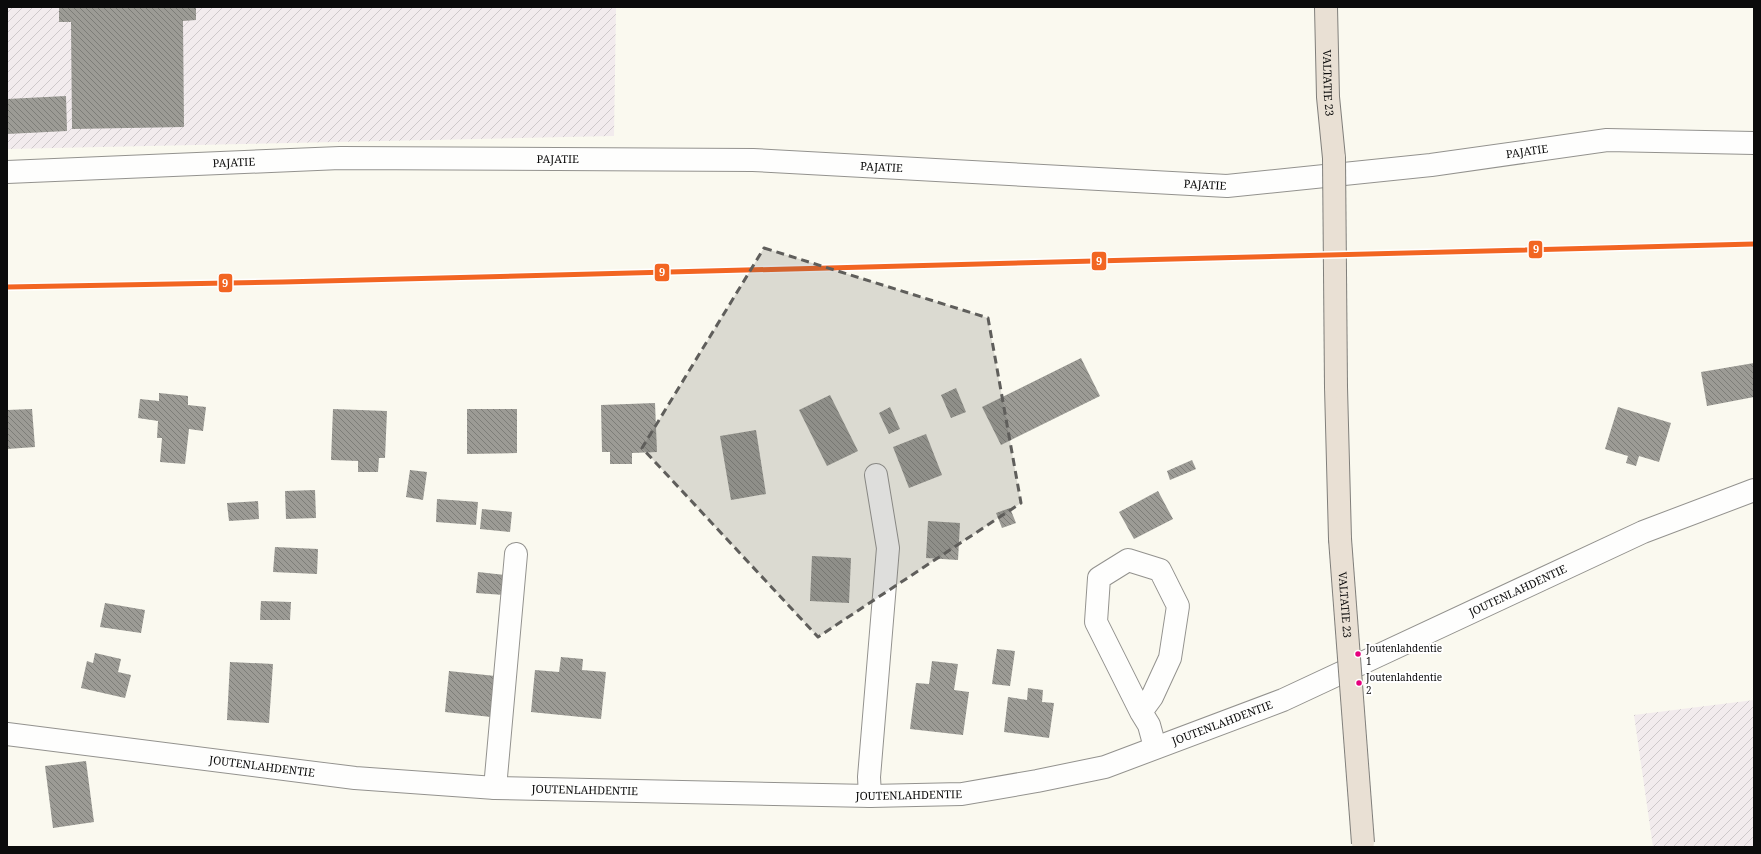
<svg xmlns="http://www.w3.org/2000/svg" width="1761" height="854" font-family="'Noto Serif',serif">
	<defs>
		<pattern id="industrial-furrows" width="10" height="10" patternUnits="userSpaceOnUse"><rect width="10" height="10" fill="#f2ebed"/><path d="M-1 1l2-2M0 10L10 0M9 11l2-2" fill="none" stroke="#cec8ca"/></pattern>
		<pattern id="building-back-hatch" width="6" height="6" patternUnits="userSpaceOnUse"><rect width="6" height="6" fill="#9c9b95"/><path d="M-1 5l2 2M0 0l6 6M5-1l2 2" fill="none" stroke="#7d7d78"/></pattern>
	</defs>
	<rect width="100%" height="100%" fill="#faf9ef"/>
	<g fill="url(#industrial-furrows)">
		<path d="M 7,7 L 616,7 L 614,136 L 7,149 Z"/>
		<path d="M 1754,700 L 1754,847 L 1653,847 L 1634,715 Z"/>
	</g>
	<g fill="url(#building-back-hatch)">
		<path d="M 59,7 L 196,7 L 196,20 L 183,21 L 184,127 L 72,129 L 71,22 L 59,22 Z"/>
		<path d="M 66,96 L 67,131 L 7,134 L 7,99 Z"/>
		<path d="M 1081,358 L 1100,396 L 1001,445 L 982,407 Z"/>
		<path d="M 1754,363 L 1754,397 L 1707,406 L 1701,372 Z"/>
		<path d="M 956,388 L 966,412 L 951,418 L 941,395 Z"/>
		<path d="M 159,393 L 188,396 L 188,405 L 206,407 L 203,431 L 189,429 L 185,464 L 160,462 L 162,438 L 157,438 L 158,421 L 138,418 L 140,399 L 159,401 Z"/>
		<path d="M 830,395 L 858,451 L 827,466 L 799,410 Z"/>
		<path d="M 655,403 L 657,452 L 632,453 L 632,464 L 610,464 L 610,452 L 602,452 L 601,405 Z"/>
		<path d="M 890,407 L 900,429 L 889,434 L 879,413 Z"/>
		<path d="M 1618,407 L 1671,423 L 1659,462 L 1639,456 L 1636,466 L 1626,463 L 1628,456 L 1605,449 Z"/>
		<path d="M 32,409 L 35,447 L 7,449 L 7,410 Z"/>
		<path d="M 333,409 L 387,411 L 385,458 L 379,458 L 378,472 L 358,472 L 358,461 L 331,460 Z"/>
		<path d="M 467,409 L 517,409 L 517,453 L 467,454 Z"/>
		<path d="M 756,430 L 766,494 L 731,500 L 720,436 Z"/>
		<path d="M 926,434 L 942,475 L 909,488 L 893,447 Z"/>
		<path d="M 1192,460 L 1196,469 L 1170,480 L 1167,471 Z"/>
		<path d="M 410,470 L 427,472 L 423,500 L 406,497 Z"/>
		<path d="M 315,490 L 316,518 L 286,519 L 285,491 Z"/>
		<path d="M 1158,491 L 1173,519 L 1134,539 L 1119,512 Z"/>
		<path d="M 437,499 L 478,502 L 476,525 L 436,522 Z"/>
		<path d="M 258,501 L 259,519 L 229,521 L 227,503 Z"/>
		<path d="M 1010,508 L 1016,523 L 1002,528 L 996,513 Z"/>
		<path d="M 482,509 L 512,512 L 510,532 L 480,529 Z"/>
		<path d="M 928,521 L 960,523 L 958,560 L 926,558 Z"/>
		<path d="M 275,547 L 318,549 L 317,574 L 273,572 Z"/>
		<path d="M 812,556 L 851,558 L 849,603 L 810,601 Z"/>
		<path d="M 478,572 L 505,575 L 504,595 L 476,593 Z"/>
		<path d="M 261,601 L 291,602 L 290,620 L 260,620 Z"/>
		<path d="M 105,603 L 145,610 L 141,633 L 100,627 Z"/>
		<path d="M 997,649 L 1015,651 L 1010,686 L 992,684 Z"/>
		<path d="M 95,653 L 121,659 L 118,672 L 131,675 L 125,698 L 81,688 L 87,661 L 93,663 Z"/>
		<path d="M 561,657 L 583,659 L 582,670 L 606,672 L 601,719 L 531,712 L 535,670 L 559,672 Z"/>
		<path d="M 932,661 L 958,664 L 954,690 L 969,692 L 963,735 L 910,729 L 916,683 L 929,684 Z"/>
		<path d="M 230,662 L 273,664 L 269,723 L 227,720 Z"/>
		<path d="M 449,671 L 495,676 L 491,717 L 445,712 Z"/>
		<path d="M 1028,688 L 1043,690 L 1042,702 L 1054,703 L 1049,738 L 1004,732 L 1008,697 L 1027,700 Z"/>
		<path d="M 86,761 L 94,822 L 53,828 L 45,766 Z"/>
	</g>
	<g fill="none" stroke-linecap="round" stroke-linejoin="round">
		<g stroke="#93928e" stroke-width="24">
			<g id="minor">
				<path id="s1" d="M 7,172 L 340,158 L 753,160 L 1227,186 L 1431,165 L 1607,140 L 1754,143"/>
				<path d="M 1141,712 L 1152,697 L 1170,658 L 1178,606 L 1160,570 L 1128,560 L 1099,578 L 1096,622 L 1141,712 L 1149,725 L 1155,747"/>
				<path id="s2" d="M 7,734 L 355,778 L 495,788 L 870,796 L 962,794 L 1037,781 L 1105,767 L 1283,700 L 1643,532 L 1754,490"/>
				<path d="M 495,788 L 516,554"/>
				<path d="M 870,796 L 869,777 L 888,548 L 876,475"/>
			</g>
		</g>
		<g stroke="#807f7b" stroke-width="24">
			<g id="highway">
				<path id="s3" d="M 1326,7 L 1328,97 L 1334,158"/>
				<path d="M 1336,387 L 1340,539"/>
			</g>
		</g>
		<use href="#minor" stroke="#fefefd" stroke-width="22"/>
		<use href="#highway" stroke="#e9e0d4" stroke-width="22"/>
		<g stroke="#807f7b" stroke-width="24" stroke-linecap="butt">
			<g id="highway-bridge">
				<path d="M 1334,158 L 1336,387"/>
				<path id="s4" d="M 1340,539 L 1363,843"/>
			</g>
		</g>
		<use href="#highway-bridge" stroke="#e9e0d4" stroke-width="22"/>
		<g stroke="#fff" stroke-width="8">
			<path id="rail-1" d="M 7,287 L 283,282 L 1754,244"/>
		</g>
		<use href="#rail-1" stroke="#f26522" stroke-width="5"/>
	</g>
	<path fill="#5f5e5b" fill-opacity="0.2" stroke="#5f5e5b" stroke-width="3" stroke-dasharray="8 5" stroke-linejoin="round" d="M 764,248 L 988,318 L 1021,503 L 818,637 L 642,448 Z"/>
	<g fill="#e5007d" stroke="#fff" stroke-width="1.5">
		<circle cx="1358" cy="654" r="3.5"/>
		<circle cx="1359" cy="683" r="3.5"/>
	</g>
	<g text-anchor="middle" stroke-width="4" stroke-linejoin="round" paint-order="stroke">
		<g font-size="10" fill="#0b0b0b" stroke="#fff" text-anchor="start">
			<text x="1366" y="652">Joutenlahdentie<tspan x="1366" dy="13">1</tspan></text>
			<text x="1366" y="681">Joutenlahdentie<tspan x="1366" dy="13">2</tspan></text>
		</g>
		<g font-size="11" fill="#0b0b0b" stroke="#fff">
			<text dy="4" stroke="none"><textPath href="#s3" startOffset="76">VALTATIE 23</textPath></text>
			<text dy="4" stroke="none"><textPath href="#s1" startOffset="1523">PAJATIE</textPath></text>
			<text dy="4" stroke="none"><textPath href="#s1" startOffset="551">PAJATIE</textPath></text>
			<text dy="4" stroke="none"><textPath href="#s1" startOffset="227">PAJATIE</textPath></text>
			<text dy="4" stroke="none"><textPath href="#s1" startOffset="875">PAJATIE</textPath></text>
			<text dy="4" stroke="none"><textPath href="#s1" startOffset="1199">PAJATIE</textPath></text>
			<text dy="4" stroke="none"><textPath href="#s2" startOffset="1553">JOUTENLAHDENTIE</textPath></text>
			<text dy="4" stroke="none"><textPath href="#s4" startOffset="66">VALTATIE 23</textPath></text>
			<text dy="4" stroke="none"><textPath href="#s2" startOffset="1229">JOUTENLAHDENTIE</textPath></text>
			<text dy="4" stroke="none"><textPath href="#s2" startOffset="257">JOUTENLAHDENTIE</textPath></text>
			<text dy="4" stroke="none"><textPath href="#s2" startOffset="581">JOUTENLAHDENTIE</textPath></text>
			<text dy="4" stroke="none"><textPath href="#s2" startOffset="905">JOUTENLAHDENTIE</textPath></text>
		</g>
	</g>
	<g stroke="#fff" stroke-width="1.5">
		<rect x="1528" y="240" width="15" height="19" rx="4" fill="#f26522"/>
		<rect x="1091" y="251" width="16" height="20" rx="4" fill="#f26522"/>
		<rect x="654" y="263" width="16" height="19" rx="4" fill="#f26522"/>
		<rect x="218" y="273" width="15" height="20" rx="4" fill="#f26522"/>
	</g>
	<g font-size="11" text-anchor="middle" font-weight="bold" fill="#fff">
		<text x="1536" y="253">9</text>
		<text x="1099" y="265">9</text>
		<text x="662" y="276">9</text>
		<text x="225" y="287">9</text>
	</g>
	<rect width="1761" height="854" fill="none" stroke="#0b0b0b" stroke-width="16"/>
</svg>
